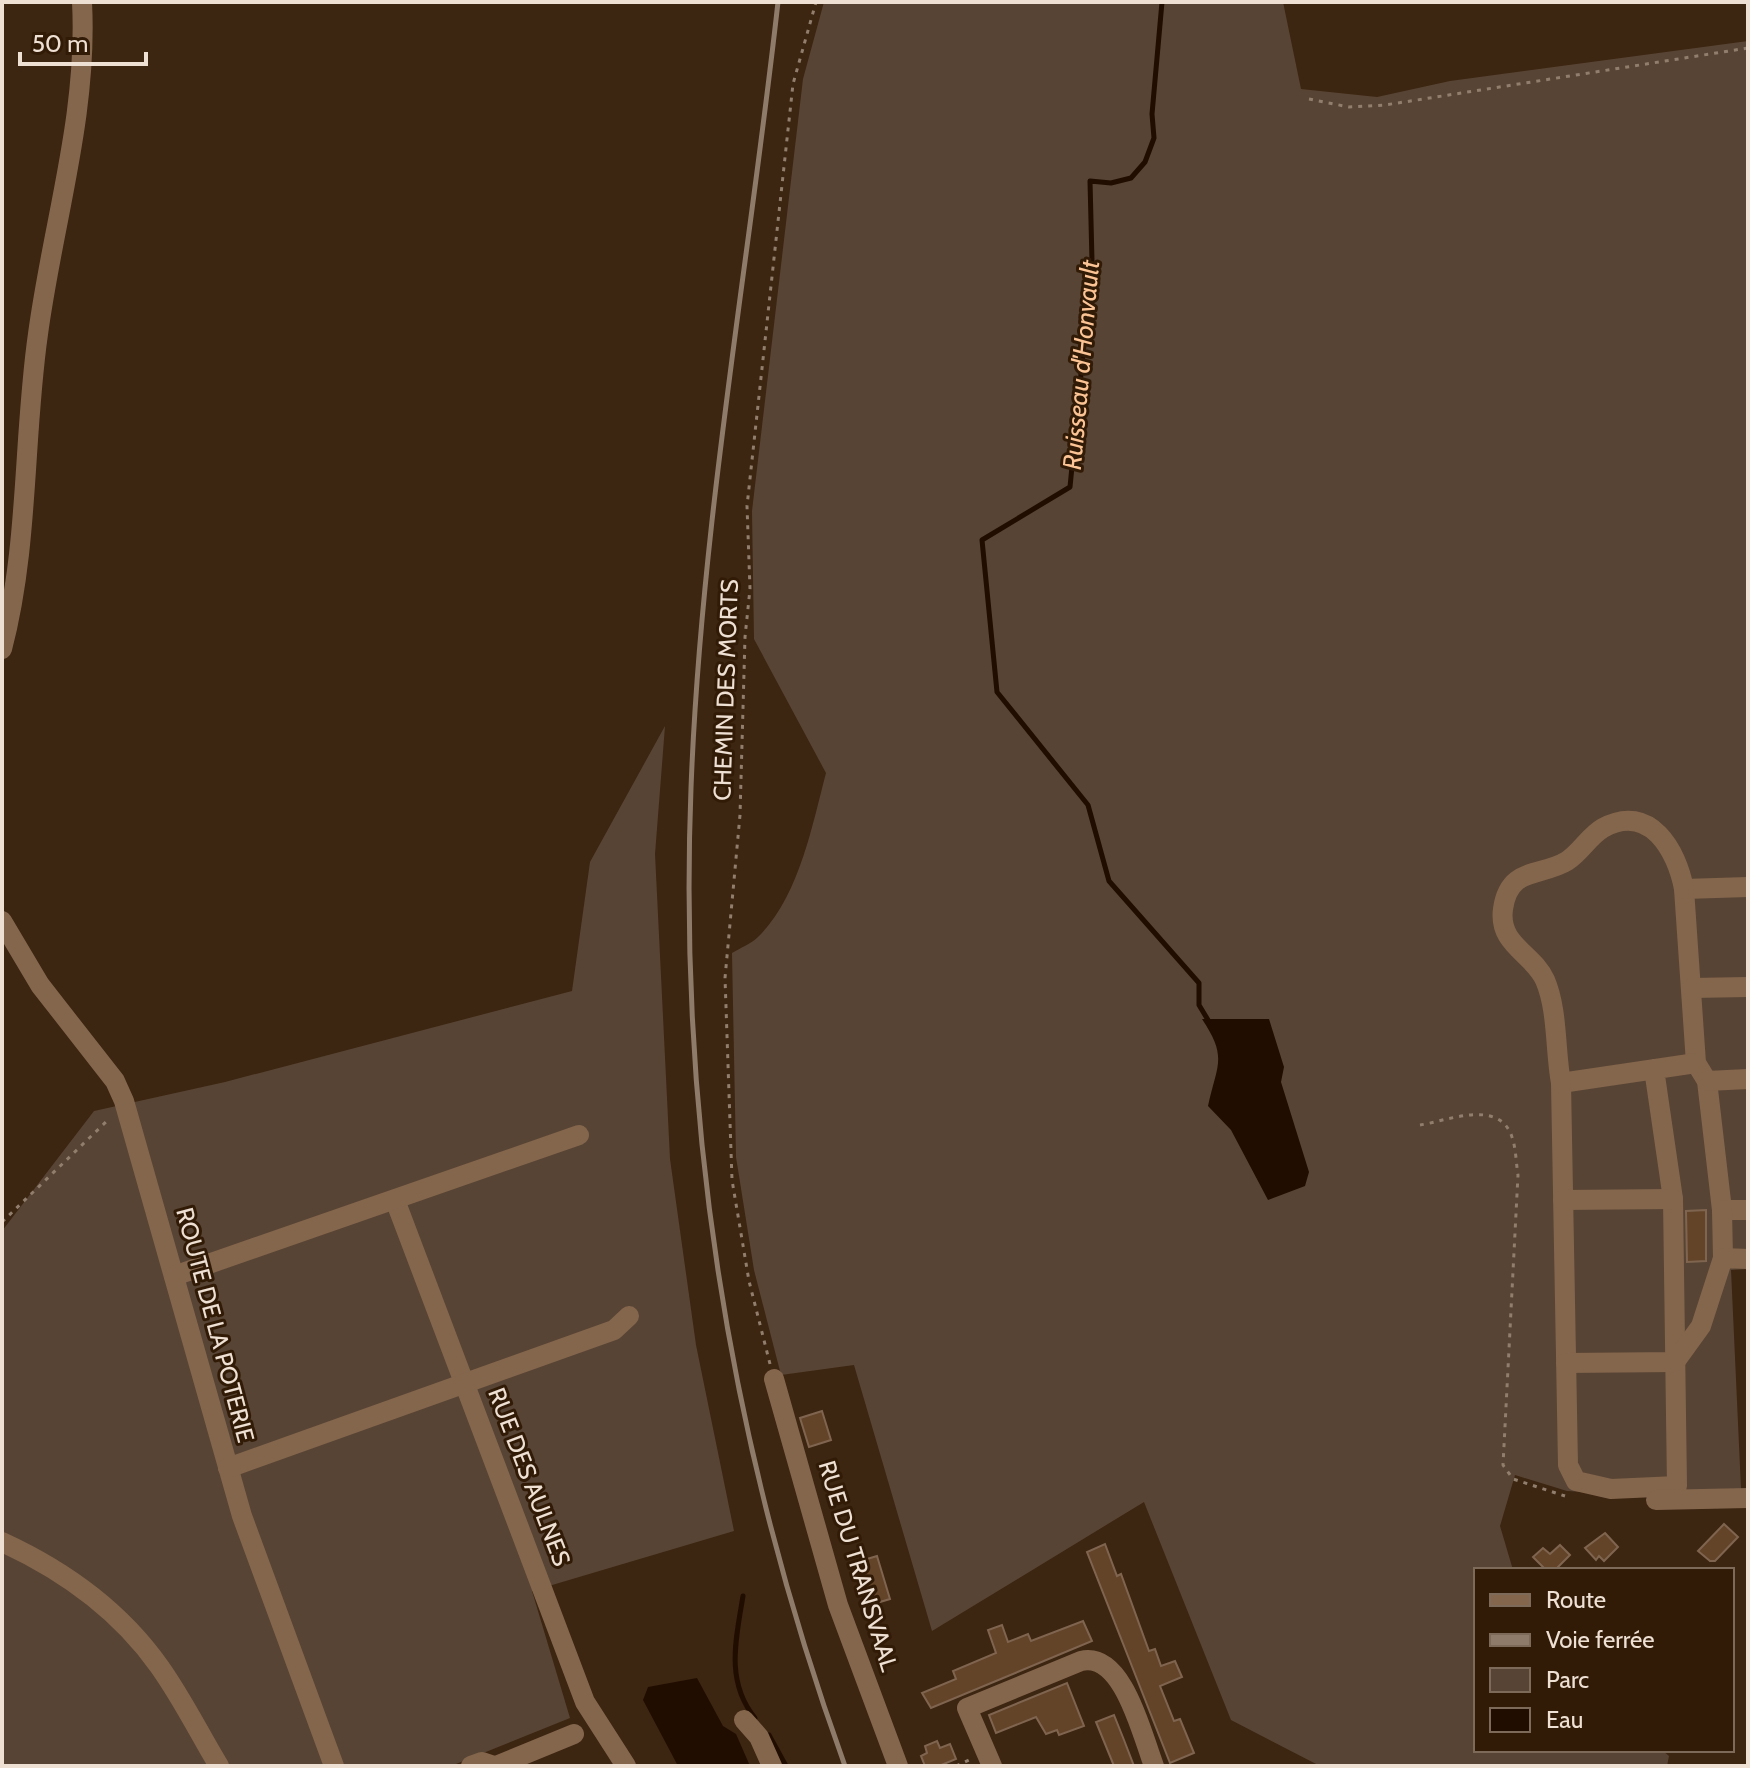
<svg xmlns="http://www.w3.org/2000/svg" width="1750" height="1768" font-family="Cabin,sans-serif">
	<rect width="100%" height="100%" fill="#3c2511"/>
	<g fill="#584434">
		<path d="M 824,2 L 1283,2 L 1301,89 L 1377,97 L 1450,81 L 1748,41 L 1748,1269 L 1731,1270 L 1741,1489 L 1620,1494 L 1567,1491 L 1515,1475 L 1500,1526 L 1513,1570 L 1476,1570 L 1476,1750 L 1662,1750 L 1669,1756 L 1667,1766 L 1320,1766 L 1231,1720 L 1144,1502 L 932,1631 L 854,1365 L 781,1375 L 754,1270 L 736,1157 L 732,953 C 740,948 751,944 758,937 C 799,897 812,826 826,773 L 754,639 L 752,511 L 803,79 Z"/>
		<path d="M 665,726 L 655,854 L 670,1159 L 696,1345 L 734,1531 L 532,1591 L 570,1718 L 451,1766 L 2,1766 L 2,1231 L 94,1111 L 225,1082 L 572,991 L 590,862 Z"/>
	</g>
	<g fill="#210d00">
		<path d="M 1202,1019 L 1269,1019 L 1284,1067 L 1281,1082 L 1309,1172 L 1305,1186 L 1268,1200 L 1231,1130 L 1208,1106 C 1217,1064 1228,1058 1202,1019 Z"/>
		<path d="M 697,1678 L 723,1726 L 736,1734 L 750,1766 L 678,1766 L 643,1700 L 648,1687 Z"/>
	</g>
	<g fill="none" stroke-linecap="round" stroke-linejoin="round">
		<g stroke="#210d00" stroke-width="5">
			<path d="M 1162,2 L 1152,114 L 1154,138 L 1145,162 L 1131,178 L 1111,183 L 1090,181 L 1092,261 L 1070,487 L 982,540 L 997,692 L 1088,805 L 1109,881 L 1199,983 L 1199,1005 L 1211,1025"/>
			<path d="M 743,1596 C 736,1639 725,1681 755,1718"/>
			<path d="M 769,1735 L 786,1766"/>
		</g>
	</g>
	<g fill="#634429" stroke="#7f6550" stroke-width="2">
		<path d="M 1706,1210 L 1706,1261 L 1687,1262 L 1686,1211 Z"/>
		<path d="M 822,1411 L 831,1440 L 809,1447 L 800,1418 Z"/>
		<path d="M 1724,1524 L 1738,1537 L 1715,1561 L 1710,1561 L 1698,1551 Z"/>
		<path d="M 1605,1533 L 1618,1547 L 1604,1561 L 1599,1556 L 1596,1560 L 1585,1548 Z"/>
		<path d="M 1105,1544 L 1117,1576 L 1121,1574 L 1149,1651 L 1155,1649 L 1161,1666 L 1175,1661 L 1182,1677 L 1160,1686 L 1174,1721 L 1180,1719 L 1194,1753 L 1170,1763 L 1087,1552 Z"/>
		<path d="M 1560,1545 L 1570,1555 L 1555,1570 L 1546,1570 L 1533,1557 L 1543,1548 L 1550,1554 Z"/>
		<path d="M 877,1556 L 890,1599 L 870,1605 L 857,1562 Z"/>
		<path d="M 1083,1621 L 1092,1641 L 931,1708 L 922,1693 L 956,1679 L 953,1671 L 996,1653 L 988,1630 L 1002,1625 L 1008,1642 L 1028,1634 L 1031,1641 Z"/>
		<path d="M 1067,1683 L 1084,1726 L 1059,1735 L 1057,1730 L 1046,1734 L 1036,1717 L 996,1733 L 989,1715 Z"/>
		<path d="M 1114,1715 L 1124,1740 L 1134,1766 L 1114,1766 L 1096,1722 Z"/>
		<path d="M 937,1741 L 940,1748 L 950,1744 L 956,1759 L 939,1766 L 925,1766 L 921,1756 L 927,1753 L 925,1746 Z"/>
	</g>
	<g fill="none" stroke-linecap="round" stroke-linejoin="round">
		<g stroke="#917e6d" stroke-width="3" stroke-dasharray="4 6" stroke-linecap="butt">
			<path d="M 1309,99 L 1349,107 L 1385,105 L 1748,48"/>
			<path d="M 1747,789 L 1748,789"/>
			<path d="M 1420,1125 C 1447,1121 1499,1098 1512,1137 C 1516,1148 1516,1163 1518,1175 L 1503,1465 L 1513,1479 L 1565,1496"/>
			<path d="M 2,1222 L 109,1119"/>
			<path d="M 770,1364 L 749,1281 L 732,1180 L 725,978 L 740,815 L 745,637 L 750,589 L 747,506 L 793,84 L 816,2"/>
			<path d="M 956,1766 L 971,1759"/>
		</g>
		<g stroke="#84664d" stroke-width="20">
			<path d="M 2,649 C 29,547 23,438 38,334 C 53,222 88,116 82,2"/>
			<path d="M 1748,887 L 1684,889 L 1696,1063 L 1707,1081 L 1722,1210 L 1748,1210"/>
			<path d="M 2,921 L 40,985 L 115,1081 L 124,1101 L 242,1516 L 334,1766"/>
			<path d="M 1692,988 L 1748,987"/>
			<path d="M 1654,1069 L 1673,1199 L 1677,1486 L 1611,1489 L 1576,1481 L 1568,1465 L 1561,1083 L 1696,1063"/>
			<path d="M 1707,1081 L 1748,1079"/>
			<path d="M 1561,1083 C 1555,1051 1558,1010 1545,980 C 1533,953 1498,945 1503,909 C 1509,866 1541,877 1567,861 C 1581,852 1589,836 1603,828 C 1650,802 1677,851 1684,889"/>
			<path d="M 395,1200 L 585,1702 L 626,1766"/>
			<path d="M 1563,1200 L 1673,1199"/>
			<path d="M 1722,1210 L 1723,1258"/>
			<path d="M 174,1276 L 579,1135"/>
			<path d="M 1566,1363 L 1675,1362 L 1701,1326 L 1723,1258 L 1748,1259"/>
			<path d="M 774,1379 L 838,1605 L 898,1766"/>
			<path d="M 228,1468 L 614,1330 L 629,1316"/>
			<path d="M 1656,1500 L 1748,1498"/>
			<path d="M 2,1542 C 63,1570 120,1611 159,1666 C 182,1698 199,1733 219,1766"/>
			<path d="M 744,1720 L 759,1737 L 772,1766"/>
			<path d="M 471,1766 L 482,1762 L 494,1766"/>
			<path d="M 496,1766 L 574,1734"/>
			<path d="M 992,1766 L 967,1708 L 1081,1661 C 1123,1651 1142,1735 1154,1766"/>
		</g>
		<path stroke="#8e7b6a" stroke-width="5" d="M 778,2 C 749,263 701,524 691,788 C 678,1122 731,1451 845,1766"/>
	</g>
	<g text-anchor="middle" stroke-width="6" stroke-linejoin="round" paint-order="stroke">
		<g font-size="24" fill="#efe0d4" stroke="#311b07">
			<text transform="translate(726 690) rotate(-88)" y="8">CHEMIN DES MORTS</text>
			<text transform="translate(215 1325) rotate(75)" y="8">ROUTE DE LA POTERIE</text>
			<text transform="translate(529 1477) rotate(69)" y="8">RUE DES AULNES</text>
			<text transform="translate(858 1566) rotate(73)" y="8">RUE DU TRANSVAAL</text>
		</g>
		<g font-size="26" font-style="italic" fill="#fcc495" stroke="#311b07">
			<text transform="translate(1081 365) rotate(-85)" y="9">Ruisseau d'Honvault</text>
		</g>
	</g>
	<rect width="1750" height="1768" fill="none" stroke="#efe0d4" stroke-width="8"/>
	<rect x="1474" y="1568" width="260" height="184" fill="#311b07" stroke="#7d6a59" stroke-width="2"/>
	<rect x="1490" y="1594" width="40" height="12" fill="#84664d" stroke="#7d6a59" stroke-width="2"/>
	<text x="1546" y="1608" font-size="24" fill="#efe0d4">Route</text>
	<rect x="1490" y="1634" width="40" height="12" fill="#8e7b6a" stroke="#7d6a59" stroke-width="2"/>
	<text x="1546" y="1648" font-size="24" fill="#efe0d4">Voie ferrée</text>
	<rect x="1490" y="1668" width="40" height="24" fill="#584434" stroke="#7d6a59" stroke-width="2"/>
	<text x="1546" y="1688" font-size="24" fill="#efe0d4">Parc</text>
	<rect x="1490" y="1708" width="40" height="24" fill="#210d00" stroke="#7d6a59" stroke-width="2"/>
	<text x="1546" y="1728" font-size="24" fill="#efe0d4">Eau</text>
	<path d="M20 52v12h126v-12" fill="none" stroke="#efe0d4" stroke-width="4"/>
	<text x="32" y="52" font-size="24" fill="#efe0d4" stroke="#311b07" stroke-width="6" paint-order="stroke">50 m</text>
</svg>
